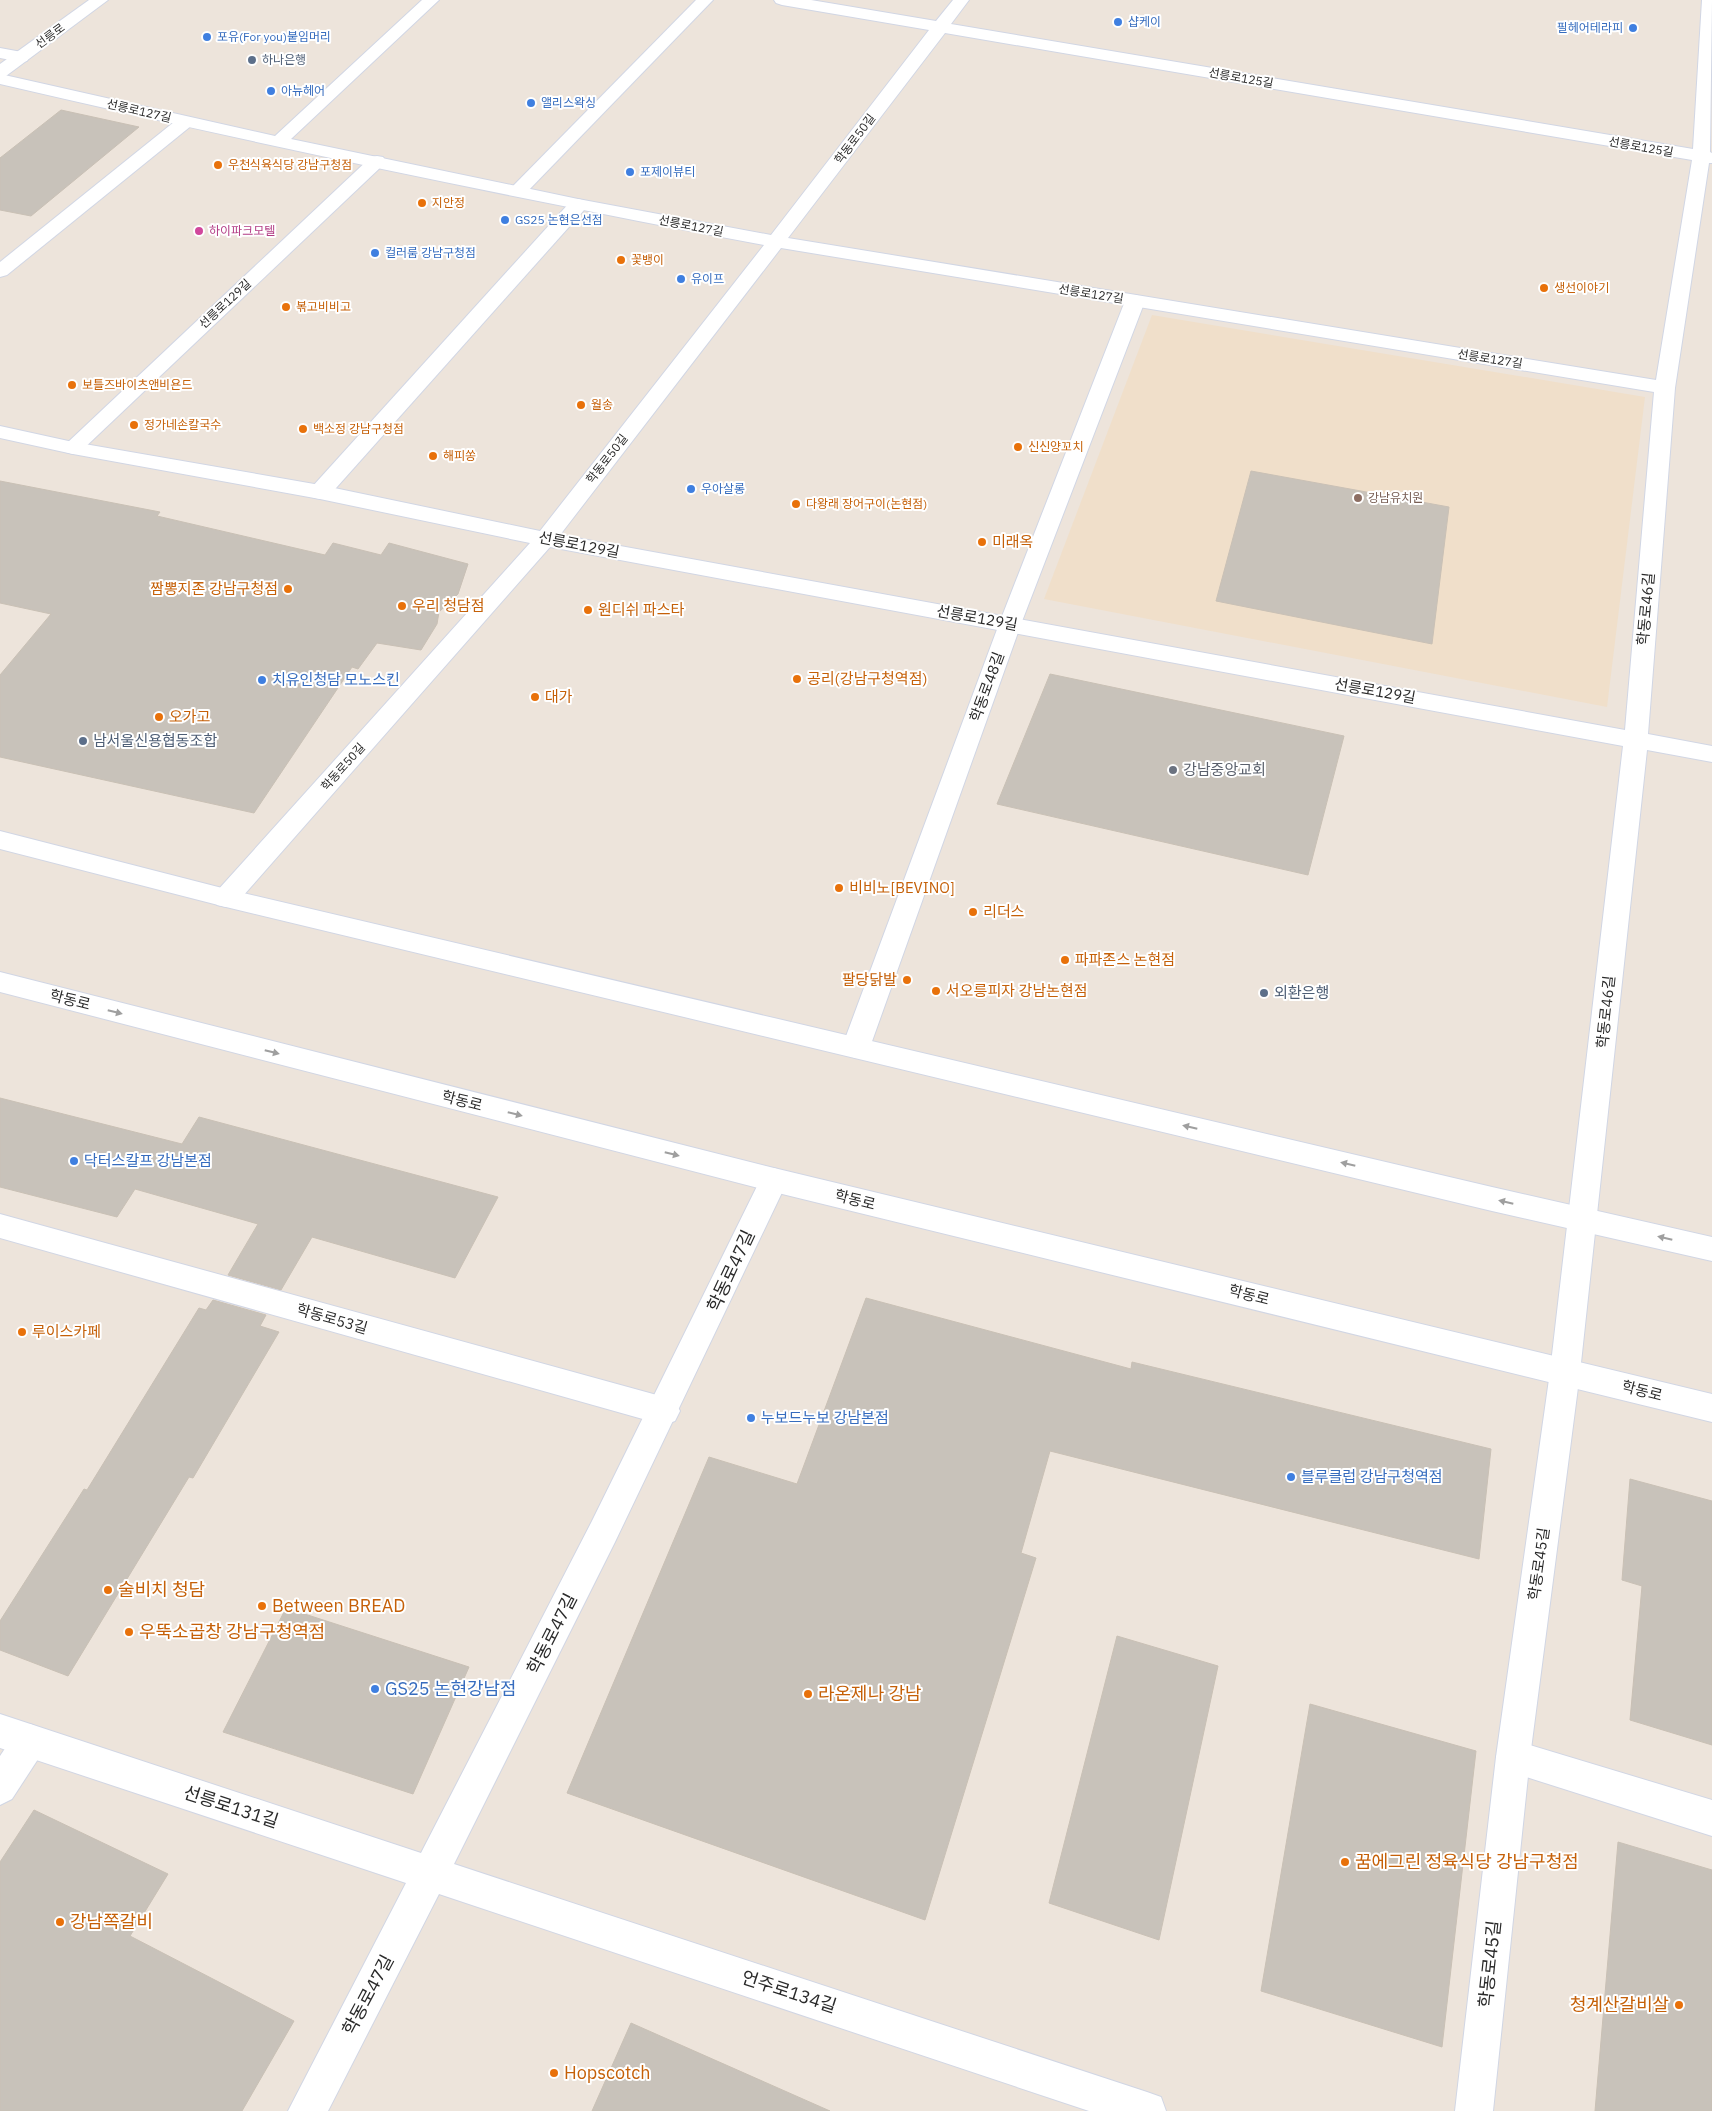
<svg xmlns="http://www.w3.org/2000/svg" width="1712" height="2111" font-family="'IBM Plex Sans','Noto Sans KR',sans-serif">
	<rect width="100%" height="100%" fill="#ede4db"/>
	<path fill="#f0dfca" d="M 1152,315 L 1645,397 L 1607,707 L 1044,599 Z"/>
	<g fill="#c8c2ba" stroke="#c9c0b5">
		<path d="M 61,110 L 139,127 L 31,216 L 0,210 L 0,158 Z"/>
		<path d="M 1251,471 L 1449,507 L 1432,644 L 1216,601 Z"/>
		<path d="M 0,481 L 160,512 L 157,516 L 325,555 L 333,543 L 381,555 L 389,543 L 468,564 L 458,594 L 439,612 L 437,624 L 421,650 L 377,643 L 358,669 L 352,667 L 254,813 L 0,757 L 0,675 L 51,614 L 0,603 Z"/>
		<path d="M 1050,674 L 1344,736 L 1308,875 L 997,804 Z"/>
		<path d="M 0,1098 L 182,1144 L 199,1117 L 498,1197 L 455,1278 L 312,1237 L 281,1290 L 228,1275 L 258,1224 L 135,1189 L 117,1217 L 0,1187 Z"/>
		<path d="M 866,1298 L 1131,1369 L 1132,1362 L 1491,1449 L 1479,1559 L 1050,1451 L 1021,1553 L 1036,1558 L 925,1920 L 567,1793 L 709,1457 L 797,1484 Z"/>
		<path d="M 213,1300 L 266,1315 L 260,1326 L 279,1332 L 193,1478 L 189,1477 L 68,1676 L 0,1650 L 0,1621 L 84,1489 L 87,1490 L 199,1308 L 206,1310 Z"/>
		<path d="M 1630,1479 L 1712,1501 L 1712,1745 L 1630,1720 L 1642,1586 L 1622,1580 Z"/>
		<path d="M 286,1608 L 469,1667 L 413,1794 L 223,1732 Z"/>
		<path d="M 1117,1636 L 1218,1666 L 1159,1940 L 1049,1903 Z"/>
		<path d="M 1310,1704 L 1476,1751 L 1442,2047 L 1261,1991 Z"/>
		<path d="M 34,1810 L 168,1874 L 130,1936 L 294,2021 L 242,2111 L 0,2111 L 0,1862 Z"/>
		<path d="M 1618,1842 L 1712,1870 L 1712,2111 L 1595,2111 Z"/>
		<path d="M 631,2023 L 830,2111 L 592,2111 Z"/>
	</g>
	<g fill="none" stroke-linecap="round" stroke-linejoin="round">
		<g stroke="#d1d6e4" stroke-width="2">
			<g id="service">
				<path d="M 696,0 L 713,0 L 524,195 L 518,196 L 512,195 L 509,191 L 512,187 Z"/>
				<path d="M 0,48 L 27,53 L 29,57 L 27,61 L 21,62 L 0,58 Z"/>
				<path d="M 185,117 L 191,118 L 194,122 L 191,126 L 7,275 L 0,277 L 0,262 L 179,118 Z"/>
				<path d="M 377,156 L 383,157 L 386,161 L 383,165 L 80,452 L 73,454 L 66,452 L 62,448 L 66,444 L 371,157 Z"/>
				<path d="M 578,199 L 585,201 L 587,205 L 585,209 L 328,497 L 320,499 L 312,497 L 309,492 L 312,487 L 571,201 Z"/>
				<path d="M 1135,295 L 1142,297 L 1145,301 L 1021,624 L 870,1047 L 866,1055 L 856,1058 L 846,1055 L 842,1047 L 999,624 L 1125,301 L 1128,297 Z"/>
				<path d="M 0,1214 L 664,1397 L 675,1401 L 680,1411 L 675,1421 L 664,1425 L 0,1238 Z"/>
				<path d="M 30,1724 L 42,1729 L 47,1741 L 42,1753 L 12,1799 L 0,1805 L 0,1756 L 18,1729 Z"/>
				<path d="M 1513,1740 L 1712,1800 L 1712,1836 L 1501,1769 L 1496,1757 L 1501,1745 Z"/>
			</g>
		</g>
		<g stroke="#d1d6e4" stroke-width="2">
			<g id="minor">
				<path d="M 422,0 L 439,0 L 291,139 L 578,199 L 771,235 L 929,30 L 782,5 L 776,3 L 774,0 L 811,0 L 936,21 L 953,0 L 969,0 L 951,24 L 1693,149 L 1702,0 L 1712,0 L 1710,152 L 1712,153 L 1712,163 L 1709,163 L 1675,388 L 1648,734 L 1712,746 L 1712,762 L 1647,750 L 1580,1372 L 1530,1757 L 1493,2111 L 1455,2111 L 1496,1757 L 1550,1372 L 1623,746 L 550,547 L 235,905 L 226,907 L 217,905 L 213,898 L 217,891 L 530,543 L 320,499 L 73,454 L 0,438 L 0,426 L 73,442 L 320,485 L 540,531 L 764,245 C 508,197 253,143 0,84 L 0,74 L 275,136 ZM 945,33 L 1692,160 L 1656,380 L 788,238 ZM 781,248 L 1654,392 L 1625,730 L 560,535 Z"/>
				<path d="M 774,1168 L 784,1172 L 788,1180 L 615,1542 L 454,1864 L 1147,2092 L 1161,2097 L 1166,2111 L 1089,2111 L 439,1894 L 328,2111 L 288,2111 L 406,1883 L 0,1748 L 0,1714 L 421,1853 L 592,1521 L 764,1172 Z"/>
			</g>
		</g>
		<g stroke="#d1d6e4" stroke-width="2">
			<g id="secondary">
				<path d="M 89,0 L 108,0 L 6,76 L 0,77 L 0,64 Z"/>
				<path d="M 0,831 L 226,889 L 1492,1187 L 1712,1237 L 1712,1261 L 1492,1211 L 226,907 L 0,849 Z"/>
				<path d="M 0,972 L 774,1168 L 1712,1394 L 1712,1422 L 774,1192 L 0,992 Z"/>
			</g>
		</g>
		<use href="#service" fill="#fff" fill-rule="evenodd"/>
		<use href="#minor" fill="#fff" fill-rule="evenodd"/>
		<use href="#secondary" fill="#fff" fill-rule="evenodd"/>
	</g>
	<defs><path id="oneway-solid" d="M-6-.8H1V-3.2L6.5 0L1 3.2V.8H-6Z" transform="scale(1.25)"/></defs>
	<g fill="#9f9f9f">
		<use href="#oneway-solid" transform="translate(115 1012) rotate(14)"/>
		<use href="#oneway-solid" transform="translate(272 1052) rotate(14)"/>
		<use href="#oneway-solid" transform="translate(515 1114) rotate(14)"/>
		<use href="#oneway-solid" transform="translate(1190 1127) rotate(-167)"/>
		<use href="#oneway-solid" transform="translate(672 1154) rotate(14)"/>
		<use href="#oneway-solid" transform="translate(1348 1164) rotate(-167)"/>
		<use href="#oneway-solid" transform="translate(1506 1202) rotate(-167)"/>
		<use href="#oneway-solid" transform="translate(1665 1238) rotate(-167)"/>
	</g>
	<g fill="#3f7fe0" stroke="#fff" stroke-width="2">
		<circle cx="1118" cy="22" r="5"/>
		<circle cx="1633" cy="28" r="5"/>
		<circle cx="207" cy="37" r="5"/>
		<circle cx="271" cy="91" r="5"/>
		<circle cx="531" cy="103" r="5"/>
		<circle cx="630" cy="172" r="5"/>
		<circle cx="505" cy="220" r="5"/>
		<circle cx="375" cy="253" r="5"/>
		<circle cx="681" cy="279" r="5"/>
		<circle cx="691" cy="489" r="5"/>
		<circle cx="262" cy="680" r="5"/>
		<circle cx="74" cy="1161" r="5"/>
		<circle cx="751" cy="1418" r="5"/>
		<circle cx="1291" cy="1477" r="5"/>
		<circle cx="375" cy="1689" r="5"/>
	</g>
	<g fill="#5c6f8a" stroke="#fff" stroke-width="2">
		<circle cx="252" cy="60" r="5"/>
		<circle cx="83" cy="741" r="5"/>
		<circle cx="1264" cy="993" r="5"/>
	</g>
	<g fill="#e8710a" stroke="#fff" stroke-width="2">
		<circle cx="218" cy="165" r="5"/>
		<circle cx="422" cy="203" r="5"/>
		<circle cx="621" cy="260" r="5"/>
		<circle cx="1544" cy="288" r="5"/>
		<circle cx="286" cy="307" r="5"/>
		<circle cx="72" cy="385" r="5"/>
		<circle cx="581" cy="405" r="5"/>
		<circle cx="134" cy="425" r="5"/>
		<circle cx="303" cy="429" r="5"/>
		<circle cx="1018" cy="447" r="5"/>
		<circle cx="433" cy="456" r="5"/>
		<circle cx="796" cy="504" r="5"/>
		<circle cx="982" cy="542" r="5"/>
		<circle cx="288" cy="589" r="5"/>
		<circle cx="402" cy="606" r="5"/>
		<circle cx="588" cy="610" r="5"/>
		<circle cx="797" cy="679" r="5"/>
		<circle cx="535" cy="697" r="5"/>
		<circle cx="159" cy="717" r="5"/>
		<circle cx="839" cy="888" r="5"/>
		<circle cx="973" cy="912" r="5"/>
		<circle cx="1065" cy="960" r="5"/>
		<circle cx="907" cy="980" r="5"/>
		<circle cx="936" cy="991" r="5"/>
		<circle cx="22" cy="1332" r="5"/>
		<circle cx="108" cy="1590" r="5"/>
		<circle cx="262" cy="1606" r="5"/>
		<circle cx="129" cy="1632" r="5"/>
		<circle cx="808" cy="1694" r="5"/>
		<circle cx="1345" cy="1862" r="5"/>
		<circle cx="60" cy="1922" r="5"/>
		<circle cx="1679" cy="2005" r="5"/>
		<circle cx="554" cy="2073" r="5"/>
	</g>
	<circle fill="#d1479c" stroke="#fff" stroke-width="2" cx="199" cy="231" r="5"/>
	<circle fill="#8d6e63" stroke="#fff" stroke-width="2" cx="1358" cy="498" r="5"/>
	<circle fill="#6b7280" stroke="#fff" stroke-width="2" cx="1173" cy="770" r="5"/>
	<g text-anchor="middle" stroke-width="4" stroke-linejoin="round" paint-order="stroke">
		<g font-size="12" fill="#366cbe" stroke="#fff" text-anchor="start">
			<text x="1128" y="26">샵케이</text>
			<text x="1623" y="32" text-anchor="end">필헤어테라피</text>
			<text x="217" y="41">포유(For you)붙임머리</text>
			<text x="281" y="95">아뉴헤어</text>
			<text x="541" y="107">앨리스왁싱</text>
			<text x="640" y="176">포제이뷰티</text>
			<text x="515" y="224">GS25 논현은선점</text>
			<text x="385" y="257">컬러룸 강남구청점</text>
			<text x="691" y="283">유이프</text>
			<text x="701" y="493">우아살롱</text>
		</g>
		<g font-size="12" fill="#2a2a2a" stroke="#fff">
			<text transform="translate(50 36) rotate(-36)" y="4">선릉로</text>
			<text transform="translate(1241 78) rotate(10)" y="4">선릉로125길</text>
			<text transform="translate(139 111) rotate(13)" y="4">선릉로127길</text>
			<text transform="translate(855 139) rotate(-53)" y="4">학동로50길</text>
			<text transform="translate(1641 147) rotate(10)" y="4">선릉로125길</text>
			<text transform="translate(691 226) rotate(11)" y="4">선릉로127길</text>
			<text transform="translate(1091 294) rotate(9)" y="4">선릉로127길</text>
			<text transform="translate(225 304) rotate(-43)" y="4">선릉로129길</text>
			<text transform="translate(1490 359) rotate(9)" y="4">선릉로127길</text>
			<text transform="translate(607 459) rotate(-52)" y="4">학동로50길</text>
			<text transform="translate(343 767) rotate(-48)" y="4">학동로50길</text>
		</g>
		<g font-size="12" fill="#4e5e75" stroke="#fff" text-anchor="start">
			<text x="262" y="64">하나은행</text>
		</g>
		<g font-size="12" fill="#c56008" stroke="#fff" text-anchor="start">
			<text x="228" y="169">우천식육식당 강남구청점</text>
			<text x="432" y="207">지안정</text>
			<text x="631" y="264">꽃뱅이</text>
			<text x="1554" y="292">생선이야기</text>
			<text x="296" y="311">볶고비비고</text>
			<text x="82" y="389">보틀즈바이츠앤비욘드</text>
			<text x="591" y="409">월송</text>
			<text x="144" y="429">정가네손칼국수</text>
			<text x="313" y="433">백소정 강남구청점</text>
			<text x="1028" y="451">신신양꼬치</text>
			<text x="443" y="460">해피쏭</text>
			<text x="806" y="508">다왕래 장어구이(논현점)</text>
		</g>
		<g font-size="12" fill="#b23c85" stroke="#fff" text-anchor="start">
			<text x="209" y="235">하이파크모텔</text>
		</g>
		<g font-size="12" fill="#785e54" stroke="#fff" text-anchor="start">
			<text x="1368" y="502">강남유치원</text>
		</g>
		<g font-size="15" fill="#c56008" stroke="#fff" text-anchor="start">
			<text x="992" y="547">미래옥</text>
			<text x="278" y="594" text-anchor="end">짬뽕지존 강남구청점</text>
			<text x="412" y="611">우리 청담점</text>
			<text x="598" y="615">원디쉬 파스타</text>
			<text x="807" y="684">공리(강남구청역점)</text>
			<text x="545" y="702">대가</text>
			<text x="169" y="722">오가고</text>
			<text x="849" y="893">비비노[BEVINO]</text>
			<text x="983" y="917">리더스</text>
			<text x="1075" y="965">파파존스 논현점</text>
			<text x="897" y="985" text-anchor="end">팔당닭발</text>
			<text x="946" y="996">서오릉피자 강남논현점</text>
			<text x="32" y="1337">루이스카페</text>
		</g>
		<g font-size="15" fill="#2a2a2a" stroke="#fff">
			<text transform="translate(579 545) rotate(11)" y="5">선릉로129길</text>
			<text transform="translate(1646 609) rotate(-85)" y="5">학동로46길</text>
			<text transform="translate(977 618) rotate(10)" y="5">선릉로129길</text>
			<text transform="translate(987 687) rotate(-70)" y="5">학동로48길</text>
			<text transform="translate(1375 691) rotate(10)" y="5">선릉로129길</text>
			<text transform="translate(70 1000) rotate(14)" y="5">학동로</text>
			<text transform="translate(1606 1012) rotate(-84)" y="5">학동로46길</text>
			<text transform="translate(462 1101) rotate(14)" y="5">학동로</text>
			<text transform="translate(855 1200) rotate(14)" y="5">학동로</text>
			<text transform="translate(1249 1295) rotate(14)" y="5">학동로</text>
			<text transform="translate(332 1319) rotate(16)" y="5">학동로53길</text>
			<text transform="translate(1642 1391) rotate(14)" y="5">학동로</text>
			<text transform="translate(1539 1564) rotate(-82)" y="5">학동로45길</text>
		</g>
		<g font-size="15" fill="#366cbe" stroke="#fff" text-anchor="start">
			<text x="272" y="685">치유인청담 모노스킨</text>
			<text x="84" y="1166">닥터스칼프 강남본점</text>
			<text x="761" y="1423">누보드누보 강남본점</text>
			<text x="1301" y="1482">블루클럽 강남구청역점</text>
		</g>
		<g font-size="15" fill="#4e5e75" stroke="#fff" text-anchor="start">
			<text x="93" y="746">남서울신용협동조합</text>
			<text x="1274" y="998">외환은행</text>
		</g>
		<g font-size="15" fill="#5b616d" stroke="#fff" text-anchor="start">
			<text x="1183" y="775">강남중앙교회</text>
		</g>
		<g font-size="18" fill="#2a2a2a" stroke="#fff">
			<text transform="translate(731 1271) rotate(-65)" y="6">학동로47길</text>
			<text transform="translate(552 1634) rotate(-63)" y="6">학동로47길</text>
			<text transform="translate(231 1807) rotate(18)" y="6">선릉로131길</text>
			<text transform="translate(1490 1964) rotate(-84)" y="6">학동로45길</text>
			<text transform="translate(789 1992) rotate(18)" y="6">언주로134길</text>
			<text transform="translate(368 1995) rotate(-62)" y="6">학동로47길</text>
		</g>
		<g font-size="18" fill="#c56008" stroke="#fff" text-anchor="start">
			<text x="118" y="1596">술비치 청담</text>
			<text x="272" y="1612">Between BREAD</text>
			<text x="139" y="1638">우뚝소곱창 강남구청역점</text>
			<text x="818" y="1700">라온제나 강남</text>
			<text x="1355" y="1868">꿈에그린 정육식당 강남구청점</text>
			<text x="70" y="1928">강남쪽갈비</text>
			<text x="1669" y="2011" text-anchor="end">청계산갈비살</text>
			<text x="564" y="2079">Hopscotch</text>
		</g>
		<g font-size="18" fill="#366cbe" stroke="#fff" text-anchor="start">
			<text x="385" y="1695">GS25 논현강남점</text>
		</g>
	</g>
</svg>
